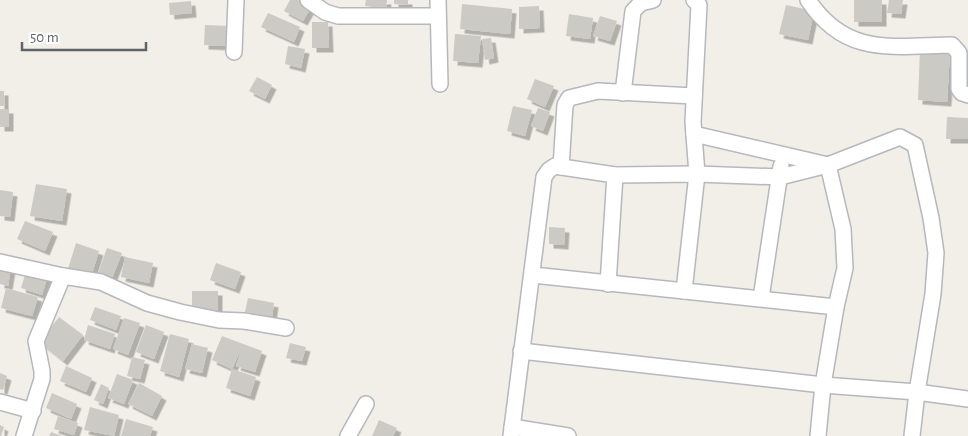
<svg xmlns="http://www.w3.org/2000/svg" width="968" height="436" font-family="'Alegreya Sans',sans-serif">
	<defs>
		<filter id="shadow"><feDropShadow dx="4.5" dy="4.5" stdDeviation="0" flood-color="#0004"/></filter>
	</defs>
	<rect width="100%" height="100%" fill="#f1efe8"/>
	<g fill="#cccac5" filter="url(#shadow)">
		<path d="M 290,0 L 299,0 L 311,7 L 303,21 L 284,11 Z"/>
		<path d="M 366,0 L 387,0 L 386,8 L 365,6 Z"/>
		<path d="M 394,0 L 408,0 L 408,5 L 394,4 Z"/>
		<rect x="854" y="0" width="28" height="22"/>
		<path d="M 889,0 L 903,0 L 901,14 L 887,13 Z"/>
		<path d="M 191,1 L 192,13 L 170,15 L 169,3 Z"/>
		<path d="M 462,4 L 512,9 L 510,34 L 460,29 Z"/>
		<path d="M 786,5 L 814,11 L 808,40 L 779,34 Z"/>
		<path d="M 539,6 L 540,28 L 519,29 L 519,7 Z"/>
		<path d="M 268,13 L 300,27 L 294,42 L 261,27 Z"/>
		<path d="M 569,14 L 593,18 L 590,39 L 566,36 Z"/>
		<path d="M 600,16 L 617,21 L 610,41 L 593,36 Z"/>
		<path d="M 312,22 L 328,22 L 329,48 L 312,48 Z"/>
		<path d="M 205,25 L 230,26 L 229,46 L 204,45 Z"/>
		<path d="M 455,34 L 481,36 L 478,63 L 453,61 Z"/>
		<path d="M 491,38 L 494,58 L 485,60 L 482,39 Z"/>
		<path d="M 288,46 L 305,49 L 301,68 L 285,64 Z"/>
		<path d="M 920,49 L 950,51 L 947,102 L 918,100 Z"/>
		<path d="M 257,77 L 272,85 L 265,99 L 249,91 Z"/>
		<path d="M 535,79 L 554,86 L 545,107 L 527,99 Z"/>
		<rect x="0" y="91" width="4" height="15"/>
		<path d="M 513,106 L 532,110 L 525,136 L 507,131 Z"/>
		<path d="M 538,108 L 550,112 L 543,131 L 531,126 Z"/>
		<rect x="0" y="109" width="9" height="18"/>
		<path d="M 947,117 L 968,118 L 968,139 L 946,139 Z"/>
		<path d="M 36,184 L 67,189 L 62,221 L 30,216 Z"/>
		<path d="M 0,190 L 13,192 L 10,217 L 0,216 Z"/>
		<path d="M 25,221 L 53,232 L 45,251 L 17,239 Z"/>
		<path d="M 549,227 L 565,228 L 564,245 L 549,244 Z"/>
		<path d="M 76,243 L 99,251 L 91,277 L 68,269 Z"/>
		<path d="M 107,248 L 122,253 L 112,278 L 98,273 Z"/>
		<path d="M 125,257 L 153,263 L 149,283 L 121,277 Z"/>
		<path d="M 216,263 L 241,272 L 235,289 L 210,280 Z"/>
		<path d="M 0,266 L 11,268 L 8,286 L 0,284 Z"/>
		<path d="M 27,269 L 48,275 L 42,295 L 21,288 Z"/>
		<path d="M 6,288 L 38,297 L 32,316 L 1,308 Z"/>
		<rect x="192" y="291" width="26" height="20"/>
		<path d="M 248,298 L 274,303 L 272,317 L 245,312 Z"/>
		<path d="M 95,307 L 121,316 L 116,330 L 90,320 Z"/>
		<path d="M 59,317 L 83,335 L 63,361 L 39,342 Z"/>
		<path d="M 124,318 L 140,323 L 128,355 L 113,349 Z"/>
		<path d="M 88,325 L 115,334 L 110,349 L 84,340 Z"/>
		<path d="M 146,325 L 164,332 L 154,359 L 136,352 Z"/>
		<path d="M 170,334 L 189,339 L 179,377 L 160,371 Z"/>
		<path d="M 222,336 L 262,351 L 255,372 L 236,366 L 243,345 L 232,369 L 212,360 Z"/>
		<path d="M 290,343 L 306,347 L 302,361 L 286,358 Z"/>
		<path d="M 192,344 L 208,348 L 202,373 L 185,369 Z"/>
		<path d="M 132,357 L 145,360 L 140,379 L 127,376 Z"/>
		<path d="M 66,366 L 92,378 L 86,392 L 60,381 Z"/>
		<path d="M 232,369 L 256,377 L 250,396 L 226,388 Z"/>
		<path d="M 0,373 L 7,376 L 3,390 L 0,389 Z"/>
		<path d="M 117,374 L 133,380 L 124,404 L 108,398 Z"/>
		<path d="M 139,383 L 162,396 L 152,416 L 128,404 Z"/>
		<path d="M 101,384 L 109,388 L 103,404 L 94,400 Z"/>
		<path d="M 52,393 L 77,404 L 71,419 L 46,408 Z"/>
		<path d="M 90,407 L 119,415 L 114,436 L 84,430 Z"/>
		<path d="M 58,416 L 78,423 L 74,435 L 54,429 Z"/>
		<path d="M 126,419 L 153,427 L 150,436 L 121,436 Z"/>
		<path d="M 379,420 L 397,428 L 393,436 L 372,436 Z"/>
		<path d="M 0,425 L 4,427 L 1,436 L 0,436 Z"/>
		<path d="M 51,432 L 62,436 L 49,436 Z"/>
	</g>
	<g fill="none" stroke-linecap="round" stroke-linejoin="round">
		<g stroke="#b5b8bc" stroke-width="18">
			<g id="minor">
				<path d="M 308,0 L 325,12 L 338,16 L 438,16"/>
				<path d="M 438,0 L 440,84"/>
				<path d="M 808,0 C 846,57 892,46 952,45 L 959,53 L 959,89 L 962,93 L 968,95"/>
				<path d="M 234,52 L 236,0"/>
				<path d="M 623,93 L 633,11 L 641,3 L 653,0"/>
				<path d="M 694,134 L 828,165 L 843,229 L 845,268 L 836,307 L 823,385 L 818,436"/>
				<path d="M 561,167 L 565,105 L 569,98 L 598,91 L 694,96"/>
				<path d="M 0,262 L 63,276 L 36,341 L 42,371 L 42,379 L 24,436"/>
				<path d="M 533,275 L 836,307"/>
				<path d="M 63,276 L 101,282 L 147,303 L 180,312 L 219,320 L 244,321 L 286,328"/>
				<path d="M 608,284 L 615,175"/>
				<path d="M 684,291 L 697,174 L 693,122 L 699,5 L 694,0"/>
				<path d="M 761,298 L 781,166"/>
				<path d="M 521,351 L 823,385 L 917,392 L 968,399"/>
				<path d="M 0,402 L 33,411"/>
				<path d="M 512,427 L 568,436"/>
				<path d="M 348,436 L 366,404"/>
				<path d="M 511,436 L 544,177 L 549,170 L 555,166 L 615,175 L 697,174 L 780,177 L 828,165 L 900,137 L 915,145 L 931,218 L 936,253 L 933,294 L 917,392 L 912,436"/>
			</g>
		</g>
		<use href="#minor" stroke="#fff" stroke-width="15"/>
	</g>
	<path d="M22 42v8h124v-8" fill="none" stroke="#5f6368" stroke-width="2.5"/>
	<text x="30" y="42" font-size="15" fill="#5f6368" stroke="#ffffff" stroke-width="4" paint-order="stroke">50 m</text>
</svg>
